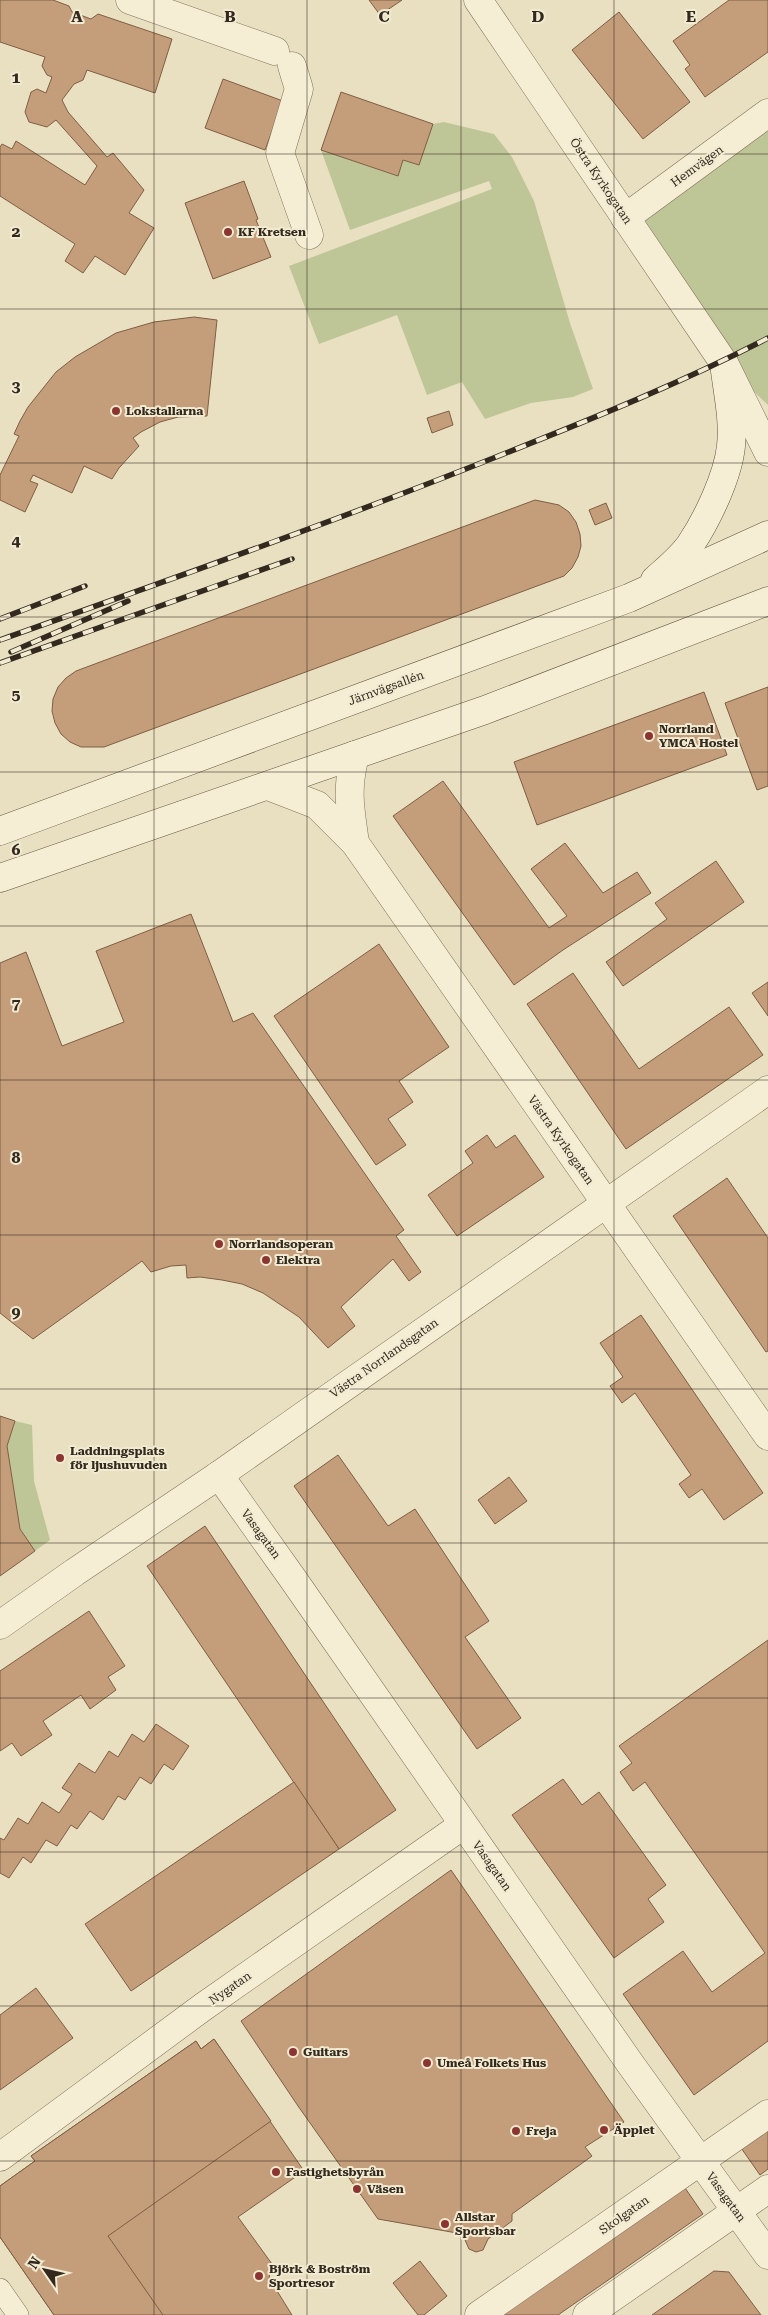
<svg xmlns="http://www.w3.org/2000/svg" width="768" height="2315" font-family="'Roboto Serif',serif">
	<rect width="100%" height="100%" fill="#e9e0c2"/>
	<g fill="#bec697">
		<path d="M 768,115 L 768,405 L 724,363 L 625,218 Z"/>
		<path d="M 444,122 L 494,134 L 512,157 L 534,201 L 570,323 L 593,389 L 573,397 L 531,403 L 485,419 L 462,382 L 427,395 L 397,315 L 319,344 L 289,266 L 492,189 L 489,181 L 350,230 L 321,150 L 397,176 L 403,160 L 419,165 L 433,124 Z"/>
		<path d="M 15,1421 L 32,1425 L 34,1481 L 50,1540 L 35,1551 L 20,1529 L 7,1446 Z"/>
	</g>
	<g fill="#c49e7b" stroke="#7f5e43">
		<path d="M 0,0 L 53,0 L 69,6 L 72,12 L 91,19 L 98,14 L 172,39 L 155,93 L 87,70 L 83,80 L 74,84 L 62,100 L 68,112 L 107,157 L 113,153 L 144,190 L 129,213 L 154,228 L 125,275 L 95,256 L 83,273 L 65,261 L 75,244 L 0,196 L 0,147 L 2,144 L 12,149 L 16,141 L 85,185 L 97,166 L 56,120 L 47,127 L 29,122 L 25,112 L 31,92 L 37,89 L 46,93 L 52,77 L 47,75 L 42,66 L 45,57 L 0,42 Z"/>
		<path d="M 369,0 L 402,0 L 380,15 Z"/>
		<path d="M 729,0 L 768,0 L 768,52 L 705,97 L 685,69 L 690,65 L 673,41 Z"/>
		<path d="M 619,12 L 690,102 L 643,139 L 572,50 Z"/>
		<path d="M 223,79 L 283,101 L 265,150 L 205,128 Z"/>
		<path d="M 341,92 L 433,124 L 419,165 L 403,160 L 398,176 L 321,150 Z"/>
		<path d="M 244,181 L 258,219 L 256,220 L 271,257 L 213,279 L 185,203 Z"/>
		<path d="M 194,317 L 217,320 L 207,416 L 178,417 L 160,422 L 141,432 L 133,438 L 139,446 L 119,468 L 112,479 L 84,466 L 72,493 L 33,475 L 30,481 L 38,484 L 25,512 L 0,500 L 0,475 L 19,436 L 14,434 L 20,421 L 28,407 L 56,372 L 75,357 L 116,333 L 154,322 Z"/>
		<path d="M 449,411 L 453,425 L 432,433 L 427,418 Z"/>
		<path d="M 535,500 L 559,505 L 569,512 L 576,522 L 580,534 L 581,546 L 578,557 L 572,568 L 564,576 L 104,747 L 81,747 L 70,742 L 61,734 L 55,723 L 52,711 L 53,699 L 58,687 L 66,678 L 76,671 Z"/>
		<path d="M 606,503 L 612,518 L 595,525 L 589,510 Z"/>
		<path d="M 768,687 L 768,786 L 757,790 L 725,703 Z"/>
		<path d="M 704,692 L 727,755 L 537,825 L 514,762 Z"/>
		<path d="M 443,781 L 549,928 L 567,916 L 531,869 L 565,843 L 603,893 L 637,872 L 651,893 L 563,950 L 514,985 L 393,816 Z"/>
		<path d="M 716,861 L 744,902 L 623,986 L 606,962 L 667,919 L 655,903 Z"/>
		<path d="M 191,914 L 233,1022 L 253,1013 L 404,1230 L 396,1236 L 421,1272 L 409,1281 L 393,1259 L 341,1307 L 355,1326 L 328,1348 L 299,1317 L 263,1293 L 242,1284 L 222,1280 L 200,1277 L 187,1278 L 186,1265 L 171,1266 L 151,1272 L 142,1261 L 33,1339 L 0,1313 L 0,963 L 26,952 L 62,1046 L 124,1022 L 96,951 Z"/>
		<path d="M 379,944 L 449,1047 L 399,1081 L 413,1102 L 388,1119 L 406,1145 L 376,1165 L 274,1016 Z"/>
		<path d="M 573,973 L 639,1069 L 729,1007 L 763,1055 L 626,1149 L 527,1004 Z"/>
		<path d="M 768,982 L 768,1016 L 752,993 Z"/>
		<path d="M 487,1135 L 496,1148 L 515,1135 L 544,1177 L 457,1236 L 428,1195 L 473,1163 L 465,1151 Z"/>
		<path d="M 727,1178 L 768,1238 L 768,1351 L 766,1352 L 673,1216 Z"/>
		<path d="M 641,1315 L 763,1493 L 724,1520 L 702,1489 L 689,1498 L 679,1484 L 691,1475 L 635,1393 L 622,1403 L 610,1386 L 623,1377 L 600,1343 Z"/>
		<path d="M 0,1416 L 15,1421 L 7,1446 L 20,1529 L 35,1551 L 0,1576 Z"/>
		<path d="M 338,1455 L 388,1526 L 415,1509 L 489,1621 L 465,1637 L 521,1718 L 477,1749 L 294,1486 Z"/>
		<path d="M 509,1477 L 527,1501 L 495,1524 L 478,1500 Z"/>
		<path d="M 205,1526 L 396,1810 L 339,1849 L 147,1566 Z"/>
		<path d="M 89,1611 L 125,1666 L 108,1677 L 116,1690 L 90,1709 L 81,1695 L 43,1721 L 52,1735 L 21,1756 L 12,1743 L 0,1751 L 0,1671 Z"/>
		<path d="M 768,1640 L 768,2041 L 694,2095 L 623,1994 L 683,1951 L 712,1992 L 765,1953 L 645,1782 L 633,1791 L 620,1772 L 632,1763 L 619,1746 Z"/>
		<path d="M 156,1724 L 189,1746 L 173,1770 L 164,1764 L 151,1784 L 140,1777 L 125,1800 L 118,1796 L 103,1820 L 90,1811 L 77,1829 L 71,1825 L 57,1846 L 46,1840 L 31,1863 L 23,1857 L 9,1878 L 0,1873 L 0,1838 L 4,1840 L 18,1818 L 28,1824 L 42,1802 L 59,1813 L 72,1794 L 62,1788 L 79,1763 L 95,1773 L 109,1751 L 118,1757 L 132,1734 L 144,1742 Z"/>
		<path d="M 563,1779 L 582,1805 L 599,1792 L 666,1885 L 648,1899 L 664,1922 L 614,1958 L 512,1815 Z"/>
		<path d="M 294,1782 L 339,1849 L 131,1991 L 85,1924 Z"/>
		<path d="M 451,1870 L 624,2122 L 585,2147 L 592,2156 L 512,2214 L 512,2221 L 488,2239 L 483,2250 L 476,2252 L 469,2249 L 465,2240 L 468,2235 L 378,2219 L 298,2106 L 241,2021 Z"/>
		<path d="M 36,1988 L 73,2038 L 0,2090 L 0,2015 Z"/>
		<path d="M 214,2039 L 304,2171 L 238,2217 L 272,2264 L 269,2278 L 292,2315 L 54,2315 L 0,2237 L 0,2186 L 35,2161 L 31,2156 L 196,2041 L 201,2049 Z"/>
		<path d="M 214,2039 L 271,2121 L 108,2236 L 163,2315 L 54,2315 L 0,2237 L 0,2186 L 35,2161 L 31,2156 L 196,2041 L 201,2049 Z"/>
		<path d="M 768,2124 L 768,2169 L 760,2175 L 739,2145 Z"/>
		<path d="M 683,2185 L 703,2214 L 558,2315 L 497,2315 Z"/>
		<path d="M 420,2261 L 447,2296 L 424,2315 L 418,2315 L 393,2283 Z"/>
		<path d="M 714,2271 L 729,2272 L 761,2315 L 652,2315 Z"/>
	</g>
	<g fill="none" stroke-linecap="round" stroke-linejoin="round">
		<g stroke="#82725b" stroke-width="22">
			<path id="pedestrian" d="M 0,2289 L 18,2315"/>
		</g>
		<g stroke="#82725b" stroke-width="29">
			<g id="minor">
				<path d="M 130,0 L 275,51"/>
				<path d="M 292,66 L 299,89 L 280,153 L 309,235"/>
				<path d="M 625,218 L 768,113"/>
				<path d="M 268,786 L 317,805 L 355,843 L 768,1436"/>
				<path d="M 355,843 C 350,807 346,791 355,755"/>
				<path d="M 219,1475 L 293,1579 L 629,2062 L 768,2255"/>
				<path d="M 0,1625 L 75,1572 L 219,1475 L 768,1090"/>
				<path d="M 0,2157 L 203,2007 L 463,1825"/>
				<path d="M 479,2315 L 768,2114"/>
				<path d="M 587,2315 L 768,2189"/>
			</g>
		</g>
		<g stroke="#82725b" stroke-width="29">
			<path id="tertiary" d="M 478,0 L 724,363 L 768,452"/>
		</g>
		<g stroke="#63533e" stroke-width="29">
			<g id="secondary">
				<path d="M 655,580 C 667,569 681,558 690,545 C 707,520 728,476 731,446 C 734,419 727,390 724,363"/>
				<path d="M 0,831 L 629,598 L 768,535"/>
				<path d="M 0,878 L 485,710 L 768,601"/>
			</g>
		</g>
		<use href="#pedestrian" stroke="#f5edd4" stroke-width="21"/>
		<use href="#minor" stroke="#f5edd4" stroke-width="28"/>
		<use href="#tertiary" stroke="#f5edd4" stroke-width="28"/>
		<use href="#secondary" stroke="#f5edd4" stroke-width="28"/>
		<g stroke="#33291e" stroke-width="5.5">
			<g id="rail">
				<path d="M 0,619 L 85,586"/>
				<path d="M 0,640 C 169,580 339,520 506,453 C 594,418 683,382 768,338"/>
				<path d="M 11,652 L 128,601"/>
				<path d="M 0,663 L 292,559"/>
			</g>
		</g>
		<use href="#rail" stroke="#f2ead1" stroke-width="4" stroke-dasharray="11" stroke-linecap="butt"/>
	</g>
	<path fill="none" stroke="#33291e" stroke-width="1" stroke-opacity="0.55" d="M 154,0 L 154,2315M 307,0 L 307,2315M 461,0 L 461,2315M 614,0 L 614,2315M 0,154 L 768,154M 0,309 L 768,309M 0,463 L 768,463M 0,617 L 768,617M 0,772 L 768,772M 0,926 L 768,926M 0,1080 L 768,1080M 0,1235 L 768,1235M 0,1389 L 768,1389M 0,1543 L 768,1543M 0,1698 L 768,1698M 0,1852 L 768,1852M 0,2006 L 768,2006M 0,2161 L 768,2161"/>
	<g fill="#8b3530" stroke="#f2ead1" stroke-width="2">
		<circle cx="228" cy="232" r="5"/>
		<circle cx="116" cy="411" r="5"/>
		<circle cx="649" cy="736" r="5"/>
		<circle cx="219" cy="1244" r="5"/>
		<circle cx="266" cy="1260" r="5"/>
		<circle cx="60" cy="1458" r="5"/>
		<circle cx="293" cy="2052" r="5"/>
		<circle cx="427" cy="2063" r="5"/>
		<circle cx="604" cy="2130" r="5"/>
		<circle cx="516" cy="2131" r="5"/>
		<circle cx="276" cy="2172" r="5"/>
		<circle cx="357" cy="2189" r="5"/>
		<circle cx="445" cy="2224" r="5"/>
		<circle cx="259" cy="2276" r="5"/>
	</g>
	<g text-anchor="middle" stroke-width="4" stroke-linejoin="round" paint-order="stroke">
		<g font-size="12" fill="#33291e" stroke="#f2ead1">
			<text transform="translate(697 166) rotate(-36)" y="4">Hemvägen</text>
			<text transform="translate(601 181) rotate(56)" y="4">Östra Kyrkogatan</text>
			<text transform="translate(386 688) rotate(-20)" y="4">Järnvägsallén</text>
			<text transform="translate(561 1140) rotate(55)" y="4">Västra Kyrkogatan</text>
			<text transform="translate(384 1358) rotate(-35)" y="4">Västra Norrlandsgatan</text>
			<text transform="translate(261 1534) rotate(54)" y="4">Vasagatan</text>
			<text transform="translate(492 1866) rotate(55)" y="4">Vasagatan</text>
			<text transform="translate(230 1988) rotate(-35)" y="4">Nygatan</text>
			<text transform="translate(726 2197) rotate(54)" y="4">Vasagatan</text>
			<text transform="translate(624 2215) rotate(-35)" y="4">Skolgatan</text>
		</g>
		<g font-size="12" font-weight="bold" fill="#33291e" stroke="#f2ead1" text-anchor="start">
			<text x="238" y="236">KF Kretsen</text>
			<text x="126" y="415">Lokstallarna</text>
			<text x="659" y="733">Norrland<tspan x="659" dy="14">YMCA Hostel</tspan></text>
			<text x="229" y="1248">Norrlandsoperan</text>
			<text x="276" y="1264">Elektra</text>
			<text x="70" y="1455">Laddningsplats<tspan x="70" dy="14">för ljushuvuden</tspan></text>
			<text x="303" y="2056">Guitars</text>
			<text x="437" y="2067">Umeå Folkets Hus</text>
			<text x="614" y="2134">Äpplet</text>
			<text x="526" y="2135">Freja</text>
			<text x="286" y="2176">Fastighetsbyrån</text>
			<text x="367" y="2193">Väsen</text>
			<text x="455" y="2221">Allstar<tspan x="455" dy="14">Sportsbar</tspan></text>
			<text x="269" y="2273">Björk &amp; Boström<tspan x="269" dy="14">Sportresor</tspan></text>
		</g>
	</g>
	<g font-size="16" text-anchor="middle" font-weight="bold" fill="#33291e" stroke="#f2ead1" stroke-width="4" stroke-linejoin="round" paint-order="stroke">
		<text x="77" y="22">A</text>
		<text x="230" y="22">B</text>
		<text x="384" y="22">C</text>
		<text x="538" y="22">D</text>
		<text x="691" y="22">E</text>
		<text x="16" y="83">1</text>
		<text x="16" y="237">2</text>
		<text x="16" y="392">3</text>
		<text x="16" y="546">4</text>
		<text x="16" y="700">5</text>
		<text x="16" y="855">6</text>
		<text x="16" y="1009">7</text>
		<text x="16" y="1163">8</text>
		<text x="16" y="1318">9</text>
	</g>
	<g transform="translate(45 2270) rotate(304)" stroke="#f2ead1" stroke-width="4" paint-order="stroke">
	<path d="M0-4L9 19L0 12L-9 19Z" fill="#33291e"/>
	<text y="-8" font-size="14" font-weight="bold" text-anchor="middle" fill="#33291e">N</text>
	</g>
</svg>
